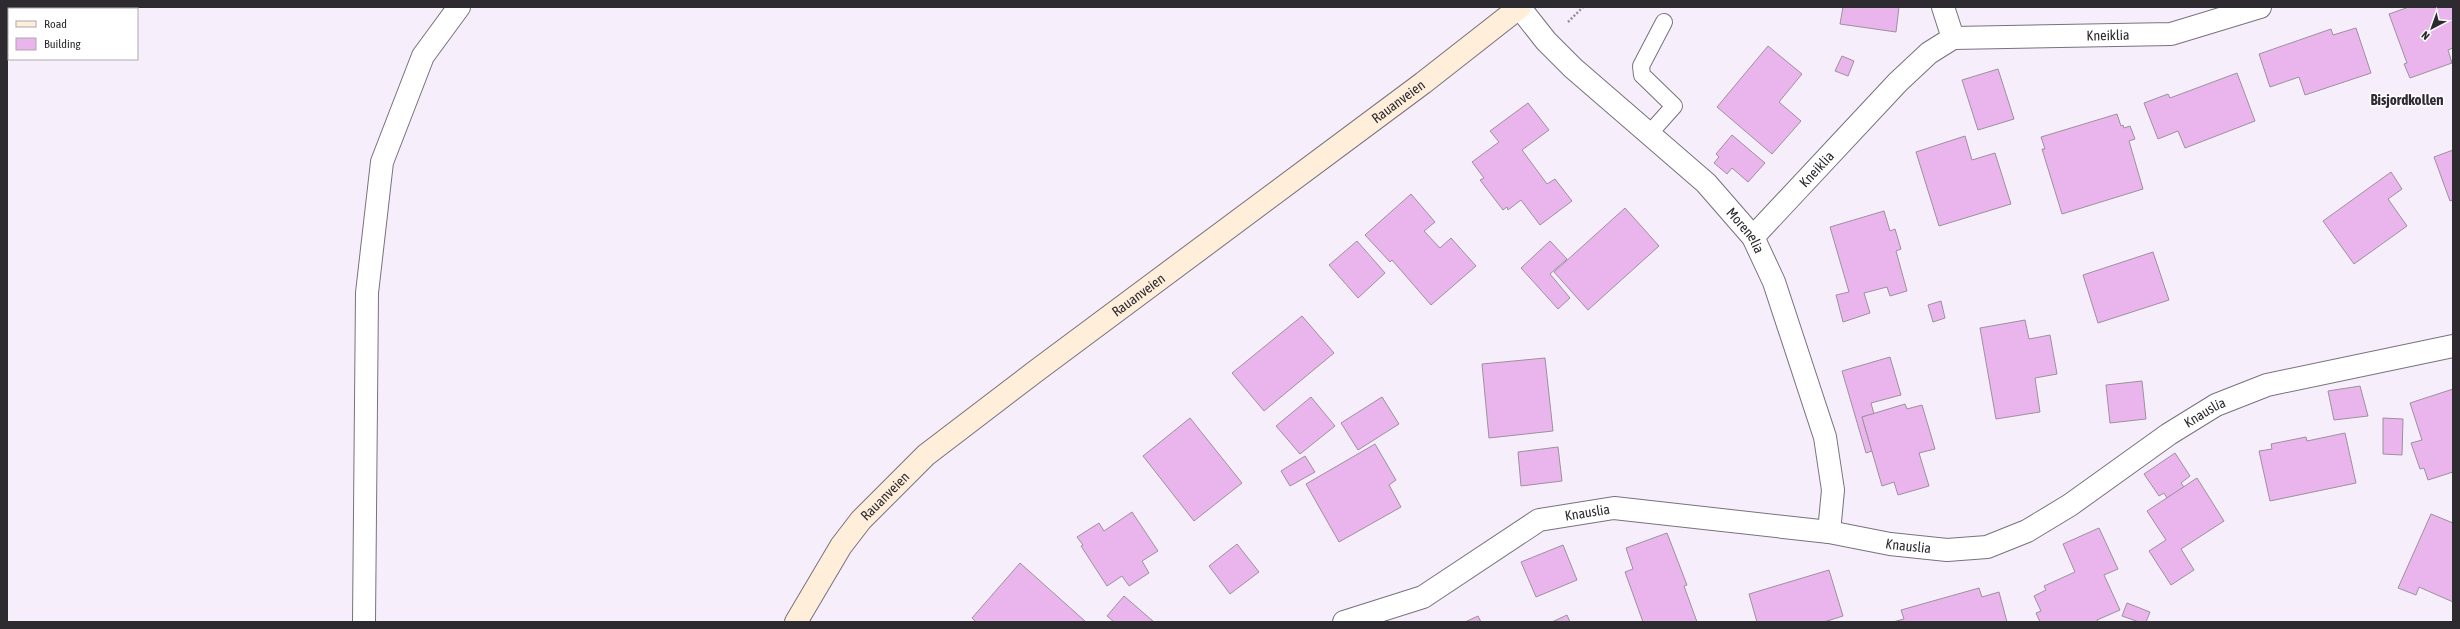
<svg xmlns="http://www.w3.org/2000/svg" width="2460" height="629" font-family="'Asap Condensed',sans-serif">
	<rect width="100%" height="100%" fill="#f7eefc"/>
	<g fill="#eab5ed" stroke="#9c919c">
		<path d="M 1843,7 L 1899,7 L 1896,32 L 1840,24 Z"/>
		<path d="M 2409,7 L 2453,7 L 2453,48 L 2448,50 L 2452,63 L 2410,78 L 2404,64 L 2407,63 L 2389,14 Z"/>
		<path d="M 2356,28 L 2371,73 L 2305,95 L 2299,77 L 2270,87 L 2259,54 L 2331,29 L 2333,35 Z"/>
		<path d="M 1768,46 L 1802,74 L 1779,102 L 1801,121 L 1772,154 L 1717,107 Z"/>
		<path d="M 1842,56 L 1854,61 L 1848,76 L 1835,71 Z"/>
		<path d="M 1998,69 L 2014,119 L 1978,130 L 1962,80 Z"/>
		<path d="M 2237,73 L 2255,121 L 2185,148 L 2178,131 L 2158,139 L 2144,103 L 2168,94 L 2170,98 Z"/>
		<path d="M 1528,103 L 1549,130 L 1522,150 L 1547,184 L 1555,179 L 1572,201 L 1540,225 L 1521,200 L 1508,210 L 1507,207 L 1503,210 L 1480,180 L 1484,178 L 1472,162 L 1499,142 L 1490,131 Z"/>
		<path d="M 2117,114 L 2121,126 L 2123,125 L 2124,128 L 2130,126 L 2135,139 L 2129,141 L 2143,189 L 2062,214 L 2042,149 L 2045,149 L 2041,137 Z"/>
		<path d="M 1732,135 L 1765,163 L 1748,182 L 1732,168 L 1727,174 L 1714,163 L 1719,157 L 1716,154 Z"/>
		<path d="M 1965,136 L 1972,160 L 1995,153 L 2011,204 L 1939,226 L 1916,152 Z"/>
		<path d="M 2453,150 L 2453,200 L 2450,201 L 2434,157 Z"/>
		<path d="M 2391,172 L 2402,189 L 2388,199 L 2407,226 L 2354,264 L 2323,221 Z"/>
		<path d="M 1411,194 L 1435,222 L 1424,231 L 1440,248 L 1451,238 L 1476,266 L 1431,305 L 1392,260 L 1390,262 L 1365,235 Z"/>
		<path d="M 1625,208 L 1659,246 L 1588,310 L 1554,272 Z"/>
		<path d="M 1884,211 L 1890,231 L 1895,229 L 1901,249 L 1896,251 L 1907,291 L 1890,296 L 1887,287 L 1864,293 L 1870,313 L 1843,322 L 1836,295 L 1849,292 L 1830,227 Z"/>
		<path d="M 1357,241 L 1385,273 L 1358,298 L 1329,265 Z"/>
		<path d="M 1550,241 L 1567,259 L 1550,274 L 1570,298 L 1558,309 L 1521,268 Z"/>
		<path d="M 2153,252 L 2169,300 L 2098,323 L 2083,275 Z"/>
		<path d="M 1941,301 L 1945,318 L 1933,322 L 1928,305 Z"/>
		<path d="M 1302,316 L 1334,353 L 1264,411 L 1232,373 Z"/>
		<path d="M 2025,320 L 2029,339 L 2050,335 L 2057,374 L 2035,378 L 2040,412 L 1996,419 L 1980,328 Z"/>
		<path d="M 1890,357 L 1901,395 L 1871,403 L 1874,414 L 1862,417 L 1872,451 L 1866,453 L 1842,371 Z"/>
		<path d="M 1545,358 L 1553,431 L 1489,438 L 1482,364 Z"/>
		<path d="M 2142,381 L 2146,419 L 2110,423 L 2106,385 Z"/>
		<path d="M 2360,386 L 2368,416 L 2334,420 L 2328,391 Z"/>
		<path d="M 2453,389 L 2453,472 L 2428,480 L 2424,468 L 2420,469 L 2411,443 L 2422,440 L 2410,403 Z"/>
		<path d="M 1311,397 L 1335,426 L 1300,454 L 1276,426 Z"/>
		<path d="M 1382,397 L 1399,424 L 1358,450 L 1341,423 Z"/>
		<path d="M 1905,404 L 1907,409 L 1922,405 L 1935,449 L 1919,453 L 1929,486 L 1898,495 L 1894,482 L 1882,486 L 1862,417 Z"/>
		<path d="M 1190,418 L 1242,483 L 1194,521 L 1143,456 Z"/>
		<path d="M 2383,418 L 2403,419 L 2402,455 L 2383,454 Z"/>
		<path d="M 2345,433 L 2356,483 L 2270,501 L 2259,451 L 2272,449 L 2271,444 L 2306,437 L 2307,441 Z"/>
		<path d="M 1375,444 L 1396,480 L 1389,485 L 1401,507 L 1339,542 L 1306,484 Z"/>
		<path d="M 1558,447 L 1562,481 L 1521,486 L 1518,452 Z"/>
		<path d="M 2175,453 L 2190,476 L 2181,483 L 2184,487 L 2167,498 L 2164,493 L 2159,496 L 2144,474 Z"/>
		<path d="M 1305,456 L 1315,472 L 1290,486 L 1281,471 Z"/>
		<path d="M 2197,478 L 2224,521 L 2181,549 L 2194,570 L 2171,585 L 2149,551 L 2166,540 L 2147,511 Z"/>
		<path d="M 1132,512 L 1158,551 L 1142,561 L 1149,573 L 1129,586 L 1122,576 L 1107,586 L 1081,546 L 1083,545 L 1077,537 L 1099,523 L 1104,531 Z"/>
		<path d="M 2431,514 L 2453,523 L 2453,602 L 2419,587 L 2416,595 L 2398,588 Z"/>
		<path d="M 2099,528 L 2118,569 L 2104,575 L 2120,610 L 2097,620 L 2098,622 L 2040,622 L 2036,613 L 2041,611 L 2034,596 L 2046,590 L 2044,586 L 2075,572 L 2063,544 Z"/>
		<path d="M 1667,533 L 1687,585 L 1684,586 L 1697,622 L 1643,622 L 1625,572 L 1633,569 L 1626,548 Z"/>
		<path d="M 1237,544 L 1259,572 L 1230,594 L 1209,566 Z"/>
		<path d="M 1563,545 L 1577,580 L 1536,597 L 1521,562 Z"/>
		<path d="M 1020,563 L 1086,622 L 976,622 L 972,618 Z"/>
		<path d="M 1829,570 L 1843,616 L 1824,622 L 1757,622 L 1749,594 Z"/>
		<path d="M 1979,588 L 1982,597 L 1999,592 L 2007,622 L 1893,622 L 1904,619 L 1901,610 Z"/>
		<path d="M 1124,596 L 1154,622 L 1114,622 L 1107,616 Z"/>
		<path d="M 2127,603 L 2150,612 L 2146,622 L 2139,622 L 2122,616 Z"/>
		<path d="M 1567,615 L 1570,622 L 1552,622 Z"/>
		<path d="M 1478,616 L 1481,622 L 1465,622 Z"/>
	</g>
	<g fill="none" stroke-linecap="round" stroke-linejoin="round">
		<g stroke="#79717e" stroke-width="18">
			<path id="service" d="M 1649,134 L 1674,106 L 1642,75 L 1641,66 L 1664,22"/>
		</g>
		<g stroke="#79717e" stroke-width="24">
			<g id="minor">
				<path d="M 1943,7 L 1953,38"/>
				<path id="s1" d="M 1520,8 L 1546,41 L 1573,68 L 1706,183 L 1753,237 L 1774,282 L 1825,437 L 1833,490 L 1829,532"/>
				<path id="s2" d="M 1753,237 L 1898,82 L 1929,53 L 1953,38 L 2171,34 L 2260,7"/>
				<path d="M 364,622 L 367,293 L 382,162 L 423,56 L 459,7"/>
				<path id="s3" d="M 1344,622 L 1423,597 L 1539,520 L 1614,508 L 1829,532 L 1890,544 L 1947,550 L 1987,547 L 2027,531 L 2070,505 L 2169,434 L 2216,405 L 2267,385 L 2453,346"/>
			</g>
		</g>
		<g stroke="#79717e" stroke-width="24">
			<g id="secondary">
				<path id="s4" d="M 796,622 L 841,546 L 861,520 L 926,455 L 1036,371 L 1423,83 L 1520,7"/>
			</g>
		</g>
		<path stroke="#958f99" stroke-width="2.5" stroke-dasharray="2 2" stroke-linecap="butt" d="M 1568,22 L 1583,7"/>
		<use href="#service" stroke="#fff" stroke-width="16"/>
		<use href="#minor" stroke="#fff" stroke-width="22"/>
		<use href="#secondary" stroke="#feeeda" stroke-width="22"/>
	</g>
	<g text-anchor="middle" stroke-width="3" stroke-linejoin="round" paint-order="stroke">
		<g font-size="14" fill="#2e2b30" stroke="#fff">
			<text dy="5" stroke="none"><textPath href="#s2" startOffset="438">Kneiklia</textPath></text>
			<text dy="5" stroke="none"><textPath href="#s4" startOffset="803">Rauanveien</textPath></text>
			<text dy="5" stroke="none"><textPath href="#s2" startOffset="93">Kneiklia</textPath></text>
			<text dy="5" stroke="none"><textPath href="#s1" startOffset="318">Morenelia</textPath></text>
			<text dy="5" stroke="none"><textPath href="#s4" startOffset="479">Rauanveien</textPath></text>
			<text dy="5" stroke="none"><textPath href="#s3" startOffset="931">Knauslia</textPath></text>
			<text dy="5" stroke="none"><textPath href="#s4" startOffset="155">Rauanveien</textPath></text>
			<text dy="5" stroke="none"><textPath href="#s3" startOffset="271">Knauslia</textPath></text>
			<text dy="5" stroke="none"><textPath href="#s3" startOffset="595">Knauslia</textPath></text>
		</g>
		<g font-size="15" font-weight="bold" fill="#312a35" stroke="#fff">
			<text x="2407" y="105">Bisjordkollen</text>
		</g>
	</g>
	<rect width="2460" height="629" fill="none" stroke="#2e2b30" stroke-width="16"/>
	<rect x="8" y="8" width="130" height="52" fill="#ffffff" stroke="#abaaac"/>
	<rect x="16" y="21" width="20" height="6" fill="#feeeda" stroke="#abaaac"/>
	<text x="44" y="28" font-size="12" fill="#2e2b30">Road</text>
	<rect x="16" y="38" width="20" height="12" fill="#eab5ed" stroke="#abaaac"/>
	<text x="44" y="48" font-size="12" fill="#2e2b30">Building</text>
	<g transform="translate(2432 28) rotate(221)" stroke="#ffffff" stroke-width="3" paint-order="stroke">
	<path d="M0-3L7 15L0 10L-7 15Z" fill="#2e2b30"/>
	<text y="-6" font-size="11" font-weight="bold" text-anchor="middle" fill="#2e2b30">N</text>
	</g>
</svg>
